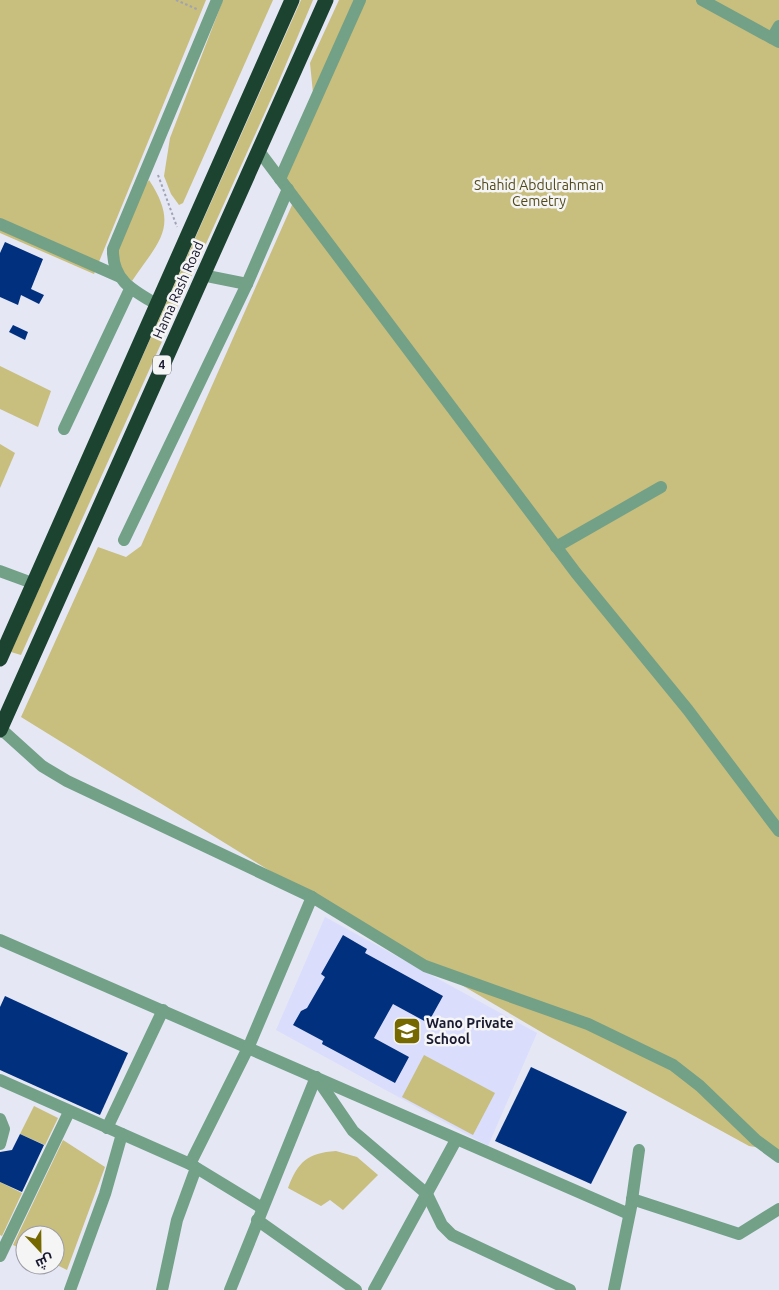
<svg xmlns="http://www.w3.org/2000/svg" width="779" height="1290" font-family="Ubuntu,Cairo,sans-serif">
	<rect width="100%" height="100%" fill="#e5e7f4"/>
	<path fill="#daddfb" d="M 325,917 L 537,1033 L 488,1146 L 276,1030 Z"/>
	<g fill="#c8be7d">
		<path d="M 0,0 L 206,0 L 94,274 L 0,233 Z"/>
		<path d="M 223,0 L 273,0 L 183,203 L 179,205 L 171,194 L 164,176 L 170,138 Z"/>
		<path d="M 301,0 L 313,0 L 276,88 L 21,655 L 11,652 Z"/>
		<path d="M 339,0 L 779,0 L 779,1151 L 749,1146 L 548,1036 L 312,897 L 21,717 L 98,547 L 126,557 L 141,546 L 292,205 L 285,176 L 315,113 L 310,63 Z"/>
		<path d="M 149,180 C 180,227 159,241 132,281 C 99,259 133,204 149,180 Z"/>
		<path d="M 0,366 L 51,391 L 38,427 L 0,409 Z"/>
		<path d="M 0,444 L 15,453 L 0,488 Z"/>
		<path d="M 424,1055 L 495,1093 L 473,1135 L 402,1097 Z"/>
		<path d="M 34,1106 L 58,1118 L 45,1145 L 20,1134 Z"/>
		<path d="M 63,1140 L 105,1167 L 67,1270 L 55,1264 L 55,1235 L 25,1235 L 25,1250 L 13,1245 Z"/>
		<path d="M 336,1151 L 357,1157 L 378,1175 L 343,1210 L 330,1200 L 321,1206 L 288,1188 C 298,1162 307,1153 336,1151 Z"/>
		<path d="M 0,1182 L 22,1193 L 2,1236 L 0,1235 Z"/>
	</g>
	<g fill="#01307e">
		<path d="M 5,242 L 43,259 L 31,289 L 44,295 L 39,304 L 21,295 L 18,305 L 0,297 L 0,253 Z"/>
		<path d="M 13,325 L 28,332 L 25,340 L 9,332 Z"/>
		<path d="M 343,935 L 367,949 L 365,953 L 443,996 L 428,1023 L 393,1004 L 374,1038 L 409,1057 L 395,1083 L 322,1044 L 323,1041 L 293,1025 L 301,1011 L 307,1008 L 325,977 L 321,974 Z"/>
		<path d="M 5,996 L 128,1053 L 100,1115 L 0,1070 L 0,1007 Z"/>
		<path d="M 531,1067 L 627,1112 L 591,1184 L 495,1141 Z"/>
		<path d="M 20,1134 L 44,1145 L 22,1192 L 0,1182 L 0,1152 L 12,1150 Z"/>
	</g>
	<g fill="none" stroke-linecap="round" stroke-linejoin="round">
		<g stroke="#a1a2b3" stroke-width="2" stroke-dasharray="2.5 2.5" stroke-linecap="butt">
			<path d="M 176,0 L 199,10"/>
			<path d="M 158,175 L 177,227"/>
		</g>
		<g stroke="#72a188" stroke-width="12">
			<path d="M 702,0 L 779,42"/>
			<path d="M 772,38 L 779,26"/>
			<path d="M 259,151 L 576,573 L 688,710 L 779,831"/>
			<path d="M 280,179 L 360,0"/>
			<path d="M 0,224 L 118,276"/>
			<path d="M 202,275 L 247,284"/>
			<path d="M 158,305 C 134,291 112,281 113,249 L 217,0"/>
			<path d="M 64,429 L 130,289"/>
			<path d="M 124,540 L 247,284 L 288,189"/>
			<path d="M 556,547 L 661,487"/>
			<path d="M 0,571 L 35,584"/>
			<path d="M 1,729 L 42,766 L 67,781 L 312,897 L 425,966 L 588,1024 L 673,1065 L 700,1086 L 756,1140 L 779,1157"/>
			<path d="M 0,940 L 629,1214"/>
			<path d="M 316,1077 L 353,1131 L 427,1194 L 442,1225 L 452,1235 L 570,1290"/>
			<path d="M 0,1080 L 190,1164 L 262,1208"/>
			<path d="M 0,1119 L 4,1129 L 0,1144"/>
			<path d="M 107,1128 L 163,1010"/>
			<path d="M 190,1164 L 249,1046 L 312,897"/>
			<path d="M 632,1199 L 739,1234 L 779,1209"/>
			<path d="M 257,1220 L 356,1290"/>
			<path d="M 0,1256 L 69,1112"/>
			<path d="M 70,1290 L 105,1194 L 122,1134"/>
			<path d="M 162,1290 L 177,1220 L 196,1168"/>
			<path d="M 230,1290 L 316,1077"/>
			<path d="M 374,1290 L 456,1140"/>
			<path d="M 614,1290 L 631,1207 L 639,1150"/>
		</g>
		<g stroke="#1b4330" stroke-width="15">
			<path d="M 0,659 L 292,0"/>
			<path d="M 0,730 L 326,0"/>
		</g>
	</g>
	<defs>
		<g id="school-square" transform="scale(1.4375)"><rect x="-9" y="-9" width="18" height="18" rx="4" fill="#766800" stroke="#f5f5f5"/><path d="M0-5L7-2L0 1L-7-2ZM-4 1L0 2.5L4 1V4Q0 6-4 4Z" fill="#fff"/></g>
	</defs>
	<g fill-rule="evenodd">
		<use href="#school-square" x="407" y="1031"/>
	</g>
	<g text-anchor="middle" stroke-width="5" stroke-linejoin="round" paint-order="stroke">
		<rect fill="#f5f5f5" stroke="#5b5c6c" stroke-width="1" x="153" y="355.5" width="18" height="19" rx="4"/>
		<g font-size="12" font-weight="bold" fill="#191a32">
			<text x="162" y="369">4</text>
		</g>
		<g font-size="14" fill="#514918" stroke="#f5f5f5">
			<text x="539" y="190">Shahid Abdulrahman<tspan x="539" dy="16">Cemetry</tspan></text>
		</g>
		<g font-size="14" fill="#191a32" stroke="#f5f5f5">
			<text transform="translate(178 290) rotate(-66)" y="5">Hama Rash Road</text>
		</g>
		<g font-size="14" font-weight="bold" fill="#191a32" stroke="#f5f5f5" text-anchor="start">
			<text x="426" y="1028">Wano Private<tspan x="426" dy="16">School</tspan></text>
		</g>
	</g>
	<g transform="translate(40 1250) rotate(158)"><circle r="24" fill="#f5f5f5" stroke="#9d9da7"/>
	<path d="M0-4L9 19L0 12L-9 19Z" fill="#766800"/>
	<text y="-8" font-size="14" font-weight="bold" text-anchor="middle" fill="#191a32">ش</text>
	</g>
</svg>
